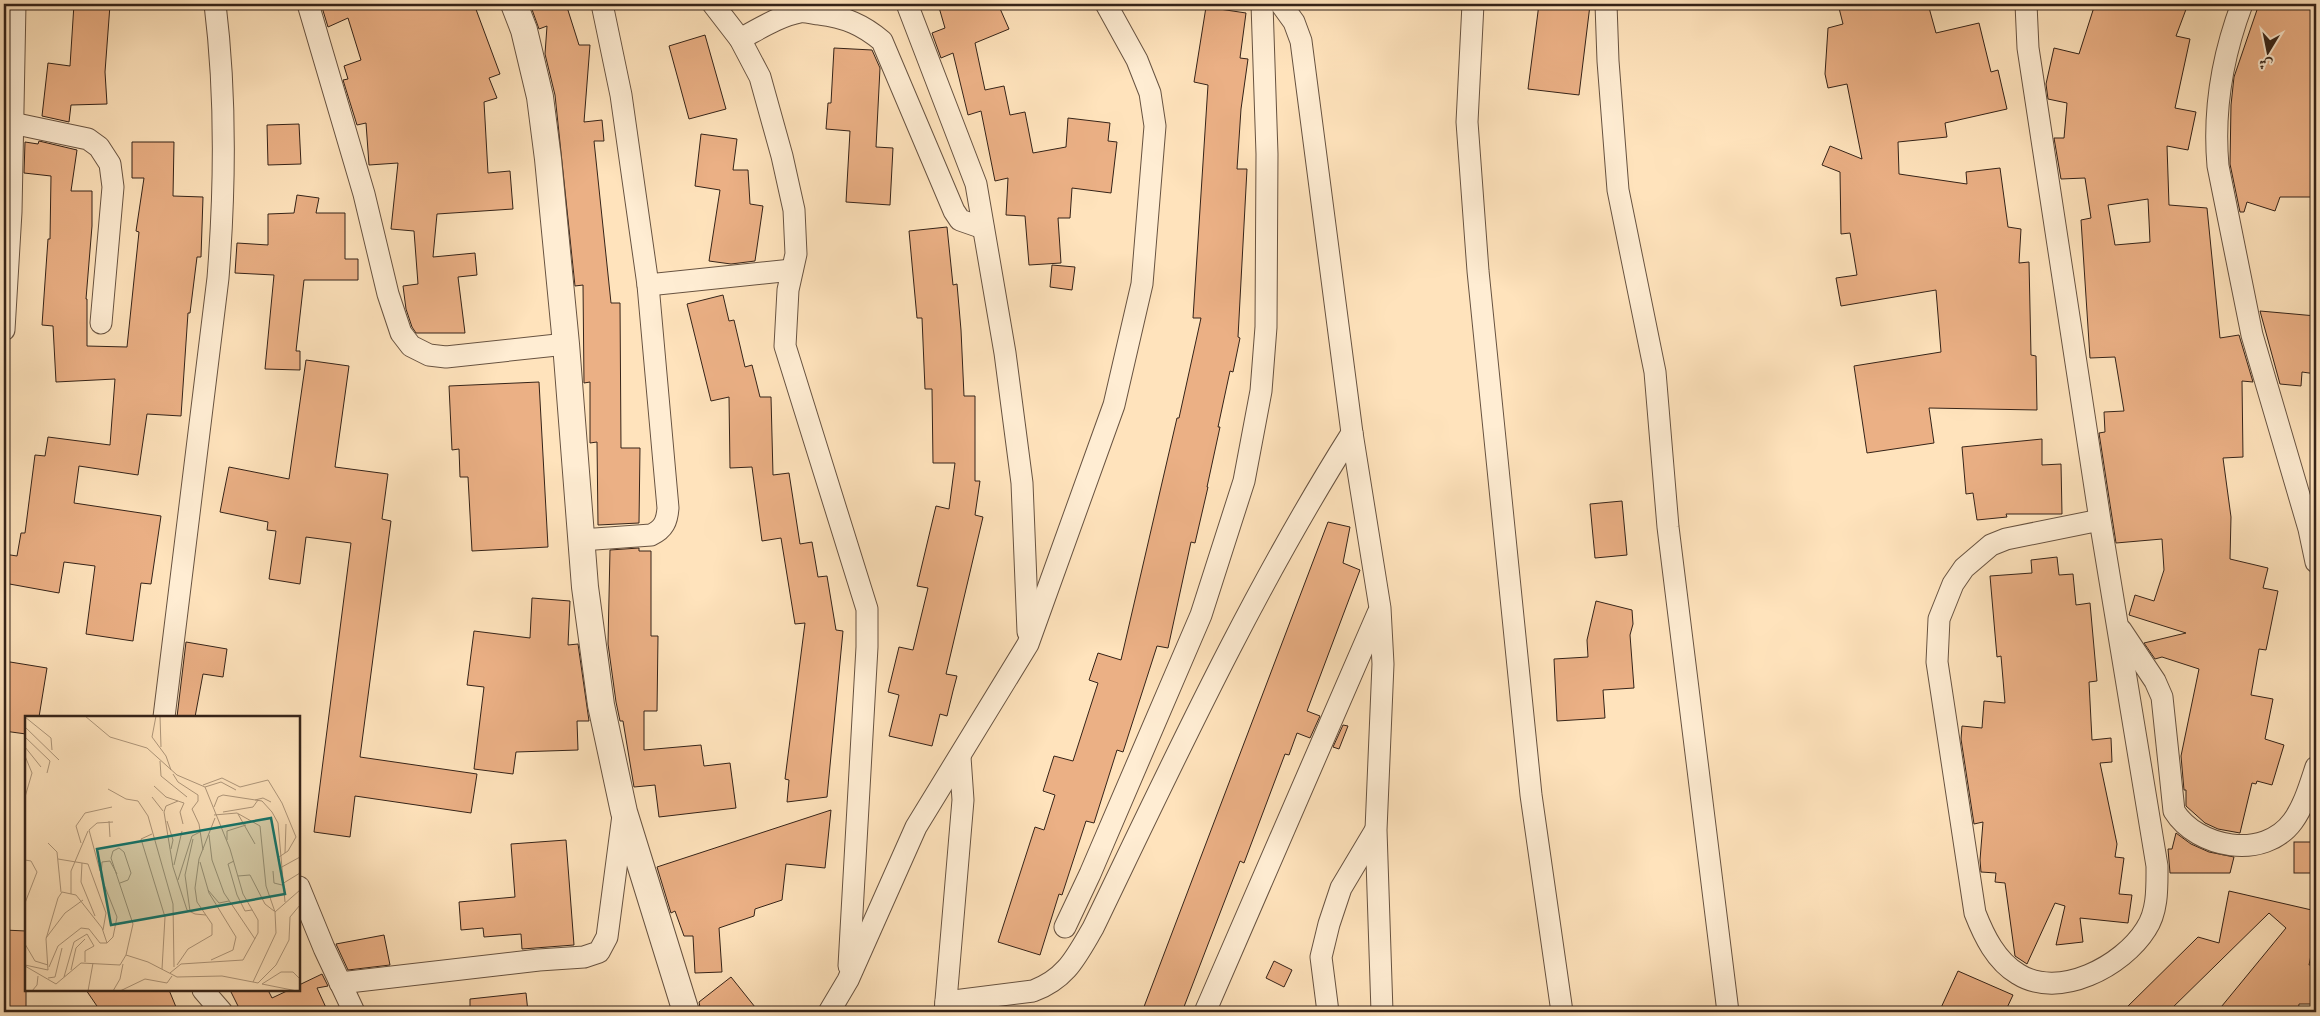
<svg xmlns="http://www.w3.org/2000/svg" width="2320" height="1016" font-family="'Sorts Mill Goudy',Amiri,serif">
	<rect width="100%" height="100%" fill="#ffe3bc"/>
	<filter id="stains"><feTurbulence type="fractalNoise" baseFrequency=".004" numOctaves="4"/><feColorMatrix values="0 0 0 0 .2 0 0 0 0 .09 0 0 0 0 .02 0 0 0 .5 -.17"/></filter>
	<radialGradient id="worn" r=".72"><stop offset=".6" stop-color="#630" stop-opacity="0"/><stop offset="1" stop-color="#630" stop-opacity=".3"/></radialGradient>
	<g fill="#ebb085" stroke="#352318" fill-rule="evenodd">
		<path d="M 74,4 L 110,5 L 105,72 L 107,104 L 71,105 L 69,122 L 42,116 L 48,63 L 70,66 Z"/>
		<path d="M 321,4 L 474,4 L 500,74 L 489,78 L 497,98 L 484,102 L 488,173 L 510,171 L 513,209 L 437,214 L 433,257 L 475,253 L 477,275 L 458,277 L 465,333 L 416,333 L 412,327 L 406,309 L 403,286 L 418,284 L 414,231 L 391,229 L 398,163 L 369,165 L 366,123 L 357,125 L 343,80 L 348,79 L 344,66 L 361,60 L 348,18 L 328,27 Z"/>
		<path d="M 530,4 L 566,4 L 579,45 L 590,45 L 584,122 L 602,120 L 604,141 L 594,141 L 611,303 L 620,303 L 621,448 L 640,448 L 639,523 L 598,525 L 597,442 L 590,443 L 590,382 L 584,383 L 583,285 L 575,286 L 555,95 L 545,54 L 547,26 L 539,29 Z"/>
		<path d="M 938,4 L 998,4 L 1009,29 L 975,43 L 985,90 L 1004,86 L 1010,115 L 1025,112 L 1033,153 L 1066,147 L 1068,118 L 1110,123 L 1108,141 L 1117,142 L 1111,193 L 1072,188 L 1070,218 L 1058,218 L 1061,263 L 1029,265 L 1025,216 L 1006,215 L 1008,178 L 995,181 L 981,111 L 968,115 L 953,53 L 941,58 L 932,33 L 945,28 Z"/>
		<path d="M 1539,4 L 1590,5 L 1579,95 L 1528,89 Z"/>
		<path d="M 1838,4 L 1928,4 L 1936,33 L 1979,23 L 1991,72 L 1998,70 L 2007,109 L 1945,123 L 1947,137 L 1898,142 L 1899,174 L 1967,184 L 1966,172 L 2000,168 L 2008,227 L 2021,229 L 2019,263 L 2029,262 L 2031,355 L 2036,356 L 2037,410 L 1929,408 L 1934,443 L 1867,453 L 1854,366 L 1941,352 L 1936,290 L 1841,306 L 1836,278 L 1857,275 L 1850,233 L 1841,234 L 1840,172 L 1822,165 L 1830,146 L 1862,159 L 1847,84 L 1828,88 L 1825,74 L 1828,28 L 1843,24 Z"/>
		<path d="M 2095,4 L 2188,4 L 2176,36 L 2190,39 L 2175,108 L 2196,112 L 2188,150 L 2167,146 L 2169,205 L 2207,208 L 2220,338 L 2239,335 L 2253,382 L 2242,381 L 2243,457 L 2223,458 L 2231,517 L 2230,559 L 2268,568 L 2263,588 L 2278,591 L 2266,650 L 2259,649 L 2251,695 L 2273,699 L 2265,739 L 2284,745 L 2272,785 L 2257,781 L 2256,784 L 2252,783 L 2240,833 L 2218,829 L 2205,823 L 2186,806 L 2186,790 L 2184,790 L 2181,756 L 2199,669 L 2162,657 L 2155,659 L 2144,643 L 2186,633 L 2129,615 L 2135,595 L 2154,601 L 2164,570 L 2162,539 L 2116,543 L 2099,433 L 2105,432 L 2104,412 L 2124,411 L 2115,357 L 2090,358 L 2081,220 L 2091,218 L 2085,178 L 2061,179 L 2054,138 L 2064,138 L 2067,103 L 2048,99 L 2046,84 L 2054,48 L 2079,54 ZM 2148,199 L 2150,242 L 2115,245 L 2108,205 Z"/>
		<path d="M 2259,4 L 2316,4 L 2316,197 L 2280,197 L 2275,211 L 2247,202 L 2244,212 L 2240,212 L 2230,164 L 2231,105 L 2234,77 Z"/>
		<path d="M 1206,7 L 1246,13 L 1240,58 L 1248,59 L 1241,109 L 1237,169 L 1247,169 L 1238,337 L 1240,338 L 1233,372 L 1230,371 L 1218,427 L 1220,427 L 1207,487 L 1208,487 L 1195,543 L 1191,542 L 1168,648 L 1157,646 L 1123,752 L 1117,750 L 1094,823 L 1086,821 L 1062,895 L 1059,894 L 1040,955 L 998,942 L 1035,827 L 1044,830 L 1055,795 L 1043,791 L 1054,756 L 1073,761 L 1098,683 L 1089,680 L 1098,653 L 1121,660 L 1177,418 L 1179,418 L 1201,318 L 1193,318 L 1208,85 L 1194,82 Z"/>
		<path d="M 705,35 L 726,109 L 689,119 L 669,46 Z"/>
		<path d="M 834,48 L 872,50 L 880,68 L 876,147 L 893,148 L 890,205 L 846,202 L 850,131 L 826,129 L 828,103 L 831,103 Z"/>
		<path d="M 299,124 L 301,164 L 268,165 L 267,125 Z"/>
		<path d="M 701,134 L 737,139 L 733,170 L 748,170 L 750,204 L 763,206 L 755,261 L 731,264 L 709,261 L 720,190 L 695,186 Z"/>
		<path d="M 39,141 L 77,150 L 71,191 L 92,191 L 92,226 L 86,299 L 87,299 L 87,346 L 127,347 L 139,232 L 136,231 L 144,178 L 132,178 L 132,142 L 174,142 L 173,196 L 203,197 L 201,257 L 197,257 L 190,313 L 188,313 L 181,416 L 147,414 L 138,475 L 79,466 L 74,503 L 161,516 L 151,584 L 141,583 L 133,641 L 86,634 L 95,566 L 64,562 L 59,593 L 4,583 L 4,554 L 17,556 L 21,533 L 25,533 L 35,455 L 45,456 L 48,437 L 110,445 L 115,379 L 56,382 L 53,326 L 42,325 L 48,239 L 50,239 L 51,176 L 24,173 L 25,142 L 38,144 Z"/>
		<path d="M 297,195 L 319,198 L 316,213 L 345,213 L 345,259 L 358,259 L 358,280 L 304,280 L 296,351 L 300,351 L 300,370 L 265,369 L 274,275 L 235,273 L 237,243 L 268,245 L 268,214 L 294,213 Z"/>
		<path d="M 947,227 L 953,285 L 957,284 L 961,330 L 964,396 L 975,396 L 975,481 L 980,481 L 975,515 L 983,517 L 946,674 L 957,676 L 953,691 L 947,716 L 940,714 L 932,746 L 889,736 L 899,695 L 888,692 L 899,647 L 913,650 L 928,588 L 917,586 L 936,506 L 949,509 L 955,463 L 933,463 L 932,389 L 925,389 L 922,318 L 917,318 L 909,231 Z"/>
		<path d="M 1052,265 L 1075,267 L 1072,290 L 1050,287 Z"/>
		<path d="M 723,295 L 729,321 L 734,320 L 745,367 L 752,365 L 760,397 L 771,397 L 773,475 L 789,473 L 800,544 L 812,542 L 818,577 L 827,576 L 836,630 L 843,631 L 827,797 L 787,802 L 789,780 L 785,779 L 805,623 L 795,624 L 781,538 L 762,541 L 752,467 L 730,468 L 729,397 L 711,401 L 687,304 Z"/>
		<path d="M 2260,311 L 2316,316 L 2316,374 L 2302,372 L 2301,386 L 2280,384 Z"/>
		<path d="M 306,360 L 349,366 L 335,467 L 388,474 L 382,519 L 391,521 L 360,757 L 477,774 L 471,813 L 355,796 L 350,837 L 314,832 L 351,543 L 306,537 L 300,584 L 269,579 L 276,531 L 267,530 L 268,522 L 220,512 L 229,467 L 289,479 Z"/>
		<path d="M 539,382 L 548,547 L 472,551 L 468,477 L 460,477 L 459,449 L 452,450 L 449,386 Z"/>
		<path d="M 2042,439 L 2042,465 L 2061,464 L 2062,514 L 2006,514 L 2007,517 L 1977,520 L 1973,493 L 1966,494 L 1962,447 Z"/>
		<path d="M 1622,501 L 1627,555 L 1595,558 L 1590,504 Z"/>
		<path d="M 1328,522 L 1350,527 L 1343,563 L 1360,570 L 1307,711 L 1320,716 L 1310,738 L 1297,733 L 1289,755 L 1285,754 L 1244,863 L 1240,861 L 1182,1012 L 1142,1012 Z"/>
		<path d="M 639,548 L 639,551 L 651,551 L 651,636 L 658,636 L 657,711 L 644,711 L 644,750 L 701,745 L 704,766 L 730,763 L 736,808 L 659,817 L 655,785 L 634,787 L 623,721 L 620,721 L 616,702 L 608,644 L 610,550 Z"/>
		<path d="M 2057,557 L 2059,575 L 2073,574 L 2076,605 L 2090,603 L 2097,681 L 2089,682 L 2092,740 L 2111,738 L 2112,762 L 2100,763 L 2117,844 L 2115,857 L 2124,858 L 2119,894 L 2132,895 L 2128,923 L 2080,918 L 2083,942 L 2056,945 L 2065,906 L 2055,903 L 2027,964 L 2015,956 L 2005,883 L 1995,882 L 1996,873 L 1981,872 L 1980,860 L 1983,822 L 1974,824 L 1961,739 L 1962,726 L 1982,728 L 1984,701 L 2005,703 L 2001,656 L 1997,657 L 1990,576 L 2032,573 L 2031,560 Z"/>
		<path d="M 532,598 L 570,601 L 568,645 L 578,644 L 589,721 L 577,721 L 578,750 L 516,752 L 513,774 L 474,769 L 484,687 L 467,685 L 474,631 L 530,638 Z"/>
		<path d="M 1596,601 L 1632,610 L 1633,624 L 1630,635 L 1634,688 L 1603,690 L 1605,718 L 1557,721 L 1554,659 L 1588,657 L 1587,640 Z"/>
		<path d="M 186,642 L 227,649 L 223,677 L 203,674 L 195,717 L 177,717 Z"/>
		<path d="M 4,661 L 47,668 L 39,717 L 26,717 L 26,734 L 4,731 Z"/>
		<path d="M 1343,725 L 1348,726 L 1339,749 L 1333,747 Z"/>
		<path d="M 831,810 L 825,868 L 786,864 L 782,900 L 755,909 L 754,916 L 719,928 L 722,972 L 695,973 L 693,936 L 684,936 L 675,911 L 671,913 L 657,867 Z"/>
		<path d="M 2176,833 L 2191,844 L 2209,852 L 2234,857 L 2230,873 L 2170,873 L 2168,849 L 2172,849 Z"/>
		<path d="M 566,840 L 574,945 L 522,949 L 521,934 L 484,937 L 483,928 L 461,930 L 459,902 L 515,897 L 511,844 Z"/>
		<rect x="2294" y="842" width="22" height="31"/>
		<path d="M 2229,891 L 2316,911 L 2316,931 L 2309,965 L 2316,965 L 2316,1004 L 2299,1004 L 2298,1012 L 2217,1012 L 2286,928 L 2269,913 L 2168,1012 L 2122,1012 L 2198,937 L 2219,943 Z"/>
		<path d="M 4,930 L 26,931 L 26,1012 L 4,1012 Z"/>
		<path d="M 384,935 L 390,965 L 348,970 L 336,944 Z"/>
		<path d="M 1274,961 L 1292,970 L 1284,987 L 1266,978 Z"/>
		<path d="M 1958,971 L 2013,995 L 2005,1012 L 1939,1012 Z"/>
		<path d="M 322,974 L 328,986 L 317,988 L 328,1012 L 241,1012 L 230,990 L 268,990 L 272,998 L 289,990 L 299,990 L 299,985 Z"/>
		<path d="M 731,977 L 759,1012 L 701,1012 L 699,1002 Z"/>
		<path d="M 86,990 L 169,990 L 176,1007 L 163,1012 L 101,1012 Z"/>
		<path d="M 526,993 L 528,1012 L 470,1012 L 470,999 Z"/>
	</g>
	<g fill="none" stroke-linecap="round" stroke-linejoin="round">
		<g stroke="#685341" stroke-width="23">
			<g id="minor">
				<path d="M 308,4 L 364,194 L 388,294 L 401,333 L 411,346 L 429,355 L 446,357 L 566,344"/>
				<path d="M 713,4 L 740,39 L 760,77 L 782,156 L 794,210 L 796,254 L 788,290 L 785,346 L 867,609 L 867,647 L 849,966"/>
				<path d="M 907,4 L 976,184 L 1005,353 L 1022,483 L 1028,632"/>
				<path d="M 1281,4 L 1294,22 L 1301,41 L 1352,433 L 1380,608 L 1383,664 L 1376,830 L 1382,1012"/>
				<path d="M 1473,4 L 1467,122 L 1478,271 L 1531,795 L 1562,1012"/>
				<path d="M 1606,4 L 1608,61 L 1618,190 L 1655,372 L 1668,527 L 1728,1012"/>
				<path d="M 2026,4 L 2028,48 L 2100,520 L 2157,866 C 2157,887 2158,911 2146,929 C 2123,966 2059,1000 2018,974 C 1996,961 1984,936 1975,913 L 1937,662 L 1939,619 L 1953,584 L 1964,568 L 1991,545 L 2006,539 L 2100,520"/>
				<path d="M 2242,4 C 2222,57 2213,109 2218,166 L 2252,335 L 2309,529 L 2316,562"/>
				<path d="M 740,39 C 759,29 779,16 800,12 C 806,11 814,14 819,14 C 845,17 863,25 882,41 L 954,211 L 960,220 L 983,228"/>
				<path d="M 12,123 L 88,139 L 99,147 L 110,164 L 113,187 L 101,323"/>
				<path d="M 648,285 L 792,270"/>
				<path d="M 4,330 L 11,212 L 15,4"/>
				<path d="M 581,540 L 651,535 C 664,529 667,521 668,508 L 648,285 L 621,95 L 602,4"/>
				<path d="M 2121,630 L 2155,681 L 2162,697 L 2174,811 C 2197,848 2264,861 2293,821 C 2304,806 2310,785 2316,767"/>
				<path d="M 164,717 L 218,278 C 225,189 226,93 215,4"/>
				<path d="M 299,887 L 324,948 L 354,1012"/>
				<path d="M 1065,927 L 1090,874 L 1201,615 L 1244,481 L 1261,391 L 1266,327 L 1267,154 L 1262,4"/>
				<path d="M 340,983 L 539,960 L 584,957 L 599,952 L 607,937 L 623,815"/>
				<path d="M 203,990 L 222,1012"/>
				<path d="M 946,1002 L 1033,991 C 1066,979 1076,957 1093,928 C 1174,760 1252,591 1352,433"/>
				<path d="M 829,1012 L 848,980 L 916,827 L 1028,644 L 1114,405 L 1142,284 L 1155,126 L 1150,93 L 1137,60 L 1106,4"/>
				<path d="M 945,1012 L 963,800 L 960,757"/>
				<path d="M 1205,1012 L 1378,613"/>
				<path d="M 1328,1012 L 1321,957 L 1329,924 L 1341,888 L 1375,831"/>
			</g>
		</g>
		<g stroke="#685341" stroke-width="28">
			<path id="tertiary" d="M 514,4 L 524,30 L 540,97 L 548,159 L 566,344 L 585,587 L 601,705 L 624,812 L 686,1012"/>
		</g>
		<use href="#minor" stroke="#ffedd3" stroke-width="21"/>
		<use href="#tertiary" stroke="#ffedd3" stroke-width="26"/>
	</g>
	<g transform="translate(25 716)">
		<rect width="275" height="275" fill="#ffe3bc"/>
		<path fill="none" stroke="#ae967a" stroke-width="1" d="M 60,0 L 85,21 L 122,32 L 152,59 L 180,71 L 205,133 L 218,178 L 233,204 L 233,217 L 218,244 L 156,248 L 145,257M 131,0 L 127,21 L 141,40 L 146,54M 135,0 L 136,31M 0,1 L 26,22 L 27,34M 0,11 L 34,44M 0,21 L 25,45 L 22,57M 0,31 L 16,51M 0,40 L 7,57 L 0,81M 135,45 L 136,60 L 162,81M 148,58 L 153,66 L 173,79 L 173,85 L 167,93 L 174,108 L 178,134M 178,69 L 197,62 L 215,71 L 243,64 L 257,87 L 271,121 L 263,135 L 254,141M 129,70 L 141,81 L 153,85 L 141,90 L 139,96 L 148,151 L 162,194 L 170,198 L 181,199M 180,71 L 196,66 L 211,74M 83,73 L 101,83 L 113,85 L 123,100 L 148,188 L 149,251M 127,81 L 138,95M 230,84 L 238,82 L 246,86M 153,85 L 159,87 L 155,96 L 158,108M 189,91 L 193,81 L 198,79 L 237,85 L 247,96 L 253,107 L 260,186M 198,96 L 228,91 L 233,84M 213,98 L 230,128M 189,99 L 212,97 L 235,110 L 241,170 L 250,196M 84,105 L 85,121M 142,105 L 148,124 L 146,133M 127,118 L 116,123 L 140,201 L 137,253M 184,119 L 187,144 L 199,177 L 230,223M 202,124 L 202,115 L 221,109M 23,127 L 32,136 L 36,176M 56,127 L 51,110 L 60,97 L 87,91M 260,137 L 261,108M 33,143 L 63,148 L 81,197 L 78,214M 0,144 L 6,145 L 12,156 L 0,187M 209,145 L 203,148 L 212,179 L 220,195 L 227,194M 175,146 L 184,177 L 211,221 L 208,234 L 186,244M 57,147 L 56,166 L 70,200M 149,149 L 157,115M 255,152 L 275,141M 75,155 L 64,114 L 72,107 L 88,106M 248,155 L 249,167 L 257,169M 213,160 L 225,159 L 240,188 L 249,195M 153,164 L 167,120 L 175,116M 95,167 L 103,164 L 106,157 L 99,136 L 94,132 L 88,135 L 86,142 L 108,208 L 101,239M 257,168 L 275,157M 183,174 L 194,187 L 204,185M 46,178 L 46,155 L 63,115M 165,195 L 160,159 L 168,123M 21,222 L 40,197 L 58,184M 82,227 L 88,221 L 92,201 L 76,161 L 77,146 L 85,145 L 92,158M 0,228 L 10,245 L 23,249M 0,249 L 23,254 L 21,223 L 33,182 L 37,176 L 51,179 L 77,212 L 82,227 L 75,227 L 64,213 L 56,212 L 33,230 L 24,251M 152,249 L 163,233 L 187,219 L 187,208 L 172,186 L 170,172 L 174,143 L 190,102M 0,250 L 31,268 L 56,247 L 95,249 L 101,239 L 123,246 L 152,261 L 197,260 L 228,266 L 251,217 L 250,196 L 275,174M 46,254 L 51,232 L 60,223M 39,261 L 49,226 L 62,218 L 69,230 L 60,235 L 60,246M 23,262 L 30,261 L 37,232M 228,266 L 233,267 L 251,249 L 264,224 L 265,201 L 275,189M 237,268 L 256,256 L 268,256 L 275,263M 237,268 L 272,275M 7,275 L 12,269 L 13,260M 63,275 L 68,247M 88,275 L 95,263 L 98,248M 95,275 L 120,263 L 142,267 L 147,260"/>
		<path fill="#0f766e" fill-opacity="0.15" stroke="#0f766e" stroke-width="2.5" d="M 246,102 L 260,178 L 86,209 L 72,133 Z"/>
		<rect width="275" height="275" fill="none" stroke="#352318" stroke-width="2.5"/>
	</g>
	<rect width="2320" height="1016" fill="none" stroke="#ffe3bc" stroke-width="20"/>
	<rect x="5" y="5" width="2310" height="1006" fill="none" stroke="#352318" stroke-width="2.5"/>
	<rect x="10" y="10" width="2300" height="996" fill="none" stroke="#352318"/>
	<g transform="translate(2268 52) rotate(190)" stroke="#ffedd3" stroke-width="4" paint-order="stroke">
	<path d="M0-4L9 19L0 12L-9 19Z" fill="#352318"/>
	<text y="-8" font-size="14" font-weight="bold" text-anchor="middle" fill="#352318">ش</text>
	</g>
	<rect width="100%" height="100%" filter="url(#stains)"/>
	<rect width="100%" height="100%" fill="url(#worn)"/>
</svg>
